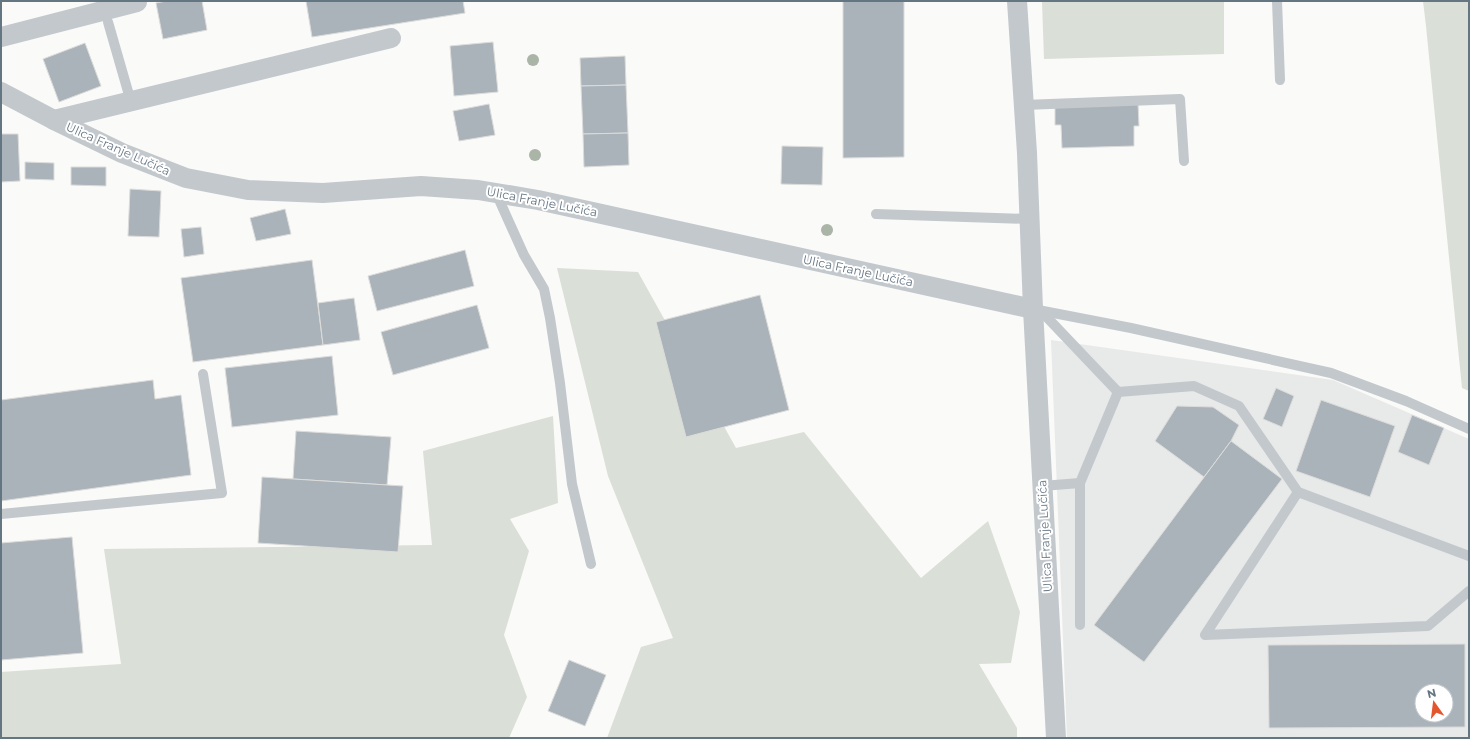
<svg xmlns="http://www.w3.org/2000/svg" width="1470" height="739" font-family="Montserrat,sans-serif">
	<rect width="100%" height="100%" fill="#fafaf8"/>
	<path fill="#e8e9e9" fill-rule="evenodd" d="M 1051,340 L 1333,380 L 1469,439 L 1469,738 L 1067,738 ZM 1422,691 L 1446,691 L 1446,715 L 1422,715 Z"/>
	<g fill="#dadfd7">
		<path d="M 1042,1 L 1224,1 L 1224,54 L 1044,59 Z"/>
		<path d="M 1423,1 L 1469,1 L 1469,391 L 1462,388 L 1426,26 Z"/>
		<path d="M 557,268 L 638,272 L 736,448 L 804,432 L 921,578 L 988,521 L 1020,612 L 1011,663 L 979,664 L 1017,728 L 1017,738 L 607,738 L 641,647 L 673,638 L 608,476 Z"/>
		<path d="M 553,416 L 558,503 L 510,519 L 529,551 L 504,635 L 527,697 L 509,738 L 1,738 L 1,672 L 121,664 L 104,549 L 432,545 L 423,451 Z"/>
	</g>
	<g fill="#aab3b9" stroke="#dcdcda" fill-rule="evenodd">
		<path d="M 167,1 L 202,1 L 207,30 L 163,39 L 156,3 Z"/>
		<path d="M 306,1 L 463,1 L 465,13 L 312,37 Z"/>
		<path d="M 843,1 L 904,1 L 904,157 L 843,158 Z"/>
		<path d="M 493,42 L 498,92 L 454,96 L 450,46 Z"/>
		<path d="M 85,43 L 101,86 L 59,102 L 43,59 Z"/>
		<path d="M 625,56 L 626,85 L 581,86 L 580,58 Z"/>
		<path d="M 626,85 L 628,133 L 583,134 L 581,86 Z"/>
		<path d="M 1138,103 L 1139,126 L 1134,126 L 1134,146 L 1062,148 L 1061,125 L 1055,125 L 1055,106 Z"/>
		<path d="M 489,104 L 495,135 L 459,141 L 453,111 Z"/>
		<path d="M 628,133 L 629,165 L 584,167 L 583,134 Z"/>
		<path d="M 1,134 L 18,134 L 20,181 L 1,182 Z"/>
		<path d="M 782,146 L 823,147 L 822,185 L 781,184 Z"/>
		<path d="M 25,162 L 54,163 L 54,180 L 25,179 Z"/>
		<path d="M 71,167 L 106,167 L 106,186 L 71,185 Z"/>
		<path d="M 130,189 L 161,191 L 159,237 L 128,236 Z"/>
		<path d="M 285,209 L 291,234 L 256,241 L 250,218 Z"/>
		<path d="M 201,227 L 204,254 L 184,257 L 181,229 Z"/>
		<path d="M 465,250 L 474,286 L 377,311 L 368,276 Z"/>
		<path d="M 312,260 L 323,345 L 193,362 L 181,278 Z"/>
		<path d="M 760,295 L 789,410 L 686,437 L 656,322 Z"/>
		<path d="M 354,298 L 360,340 L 323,345 L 318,303 Z"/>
		<path d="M 477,305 L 489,348 L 393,375 L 381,332 Z"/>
		<path d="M 332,356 L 338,415 L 232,427 L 225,368 Z"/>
		<path d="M 153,380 L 155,399 L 181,395 L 191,475 L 1,501 L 1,400 Z"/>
		<path d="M 1276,388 L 1294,396 L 1282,427 L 1263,419 Z"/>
		<path d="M 1321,400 L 1395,426 L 1370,497 L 1296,471 Z"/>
		<path d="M 1177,406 L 1213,407 L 1239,425 L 1231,441 L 1204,477 L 1155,441 Z"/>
		<path d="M 1412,415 L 1444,428 L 1429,465 L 1398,452 Z"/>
		<path d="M 296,431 L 391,437 L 387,485 L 293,479 Z"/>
		<path d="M 1231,441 L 1282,479 L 1144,662 L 1094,625 Z"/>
		<path d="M 262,477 L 403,486 L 398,552 L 258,543 Z"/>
		<path d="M 72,537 L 83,653 L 1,660 L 1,543 Z"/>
		<path d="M 1465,644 L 1465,727 L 1269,728 L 1268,645 ZM 1422,691 L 1446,691 L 1446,715 L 1422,715 Z"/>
		<path d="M 569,660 L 606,675 L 585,726 L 548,711 Z"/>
	</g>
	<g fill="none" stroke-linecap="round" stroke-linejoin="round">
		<g stroke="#c3c8cc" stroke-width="10">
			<path d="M 1277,1 L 1280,80"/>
			<path d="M 108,22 L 131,102"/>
			<path d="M 1024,105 L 1180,99 L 1184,161"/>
			<path d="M 496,193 L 524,255 L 544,289 L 550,318 L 560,383 L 572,484 L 591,564"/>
			<path d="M 876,214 L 1029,219"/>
			<path d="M 1038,310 L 1131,328 L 1331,373 L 1406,401 L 1469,429"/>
			<path d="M 1040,310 L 1118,392 L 1194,386 L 1239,406 L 1298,492 L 1469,556"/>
			<path d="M 1042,486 L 1080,483"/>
			<path d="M 1298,492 L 1205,635 L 1428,626 L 1469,591"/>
			<path d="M 1,514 L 222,493 L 203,374"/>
			<path d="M 1080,625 L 1080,483 L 1118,392"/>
		</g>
		<g stroke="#c3c8cc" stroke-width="20">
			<path d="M 1017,1 L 1027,153 L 1033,309 L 1056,738"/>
			<path d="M 1,37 L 137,2"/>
			<path d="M 1,92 L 54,120 L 122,153 L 186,178 L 248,190 L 323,193 L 421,186 L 478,190 L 538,200 L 1033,309"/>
			<path d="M 54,120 L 391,38"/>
		</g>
	</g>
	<g fill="#aab4a7">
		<circle cx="533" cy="60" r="6"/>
		<circle cx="535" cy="155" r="6"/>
		<circle cx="827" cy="230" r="6"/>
	</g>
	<g text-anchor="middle" stroke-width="4" stroke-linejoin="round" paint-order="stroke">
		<g font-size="12" fill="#657683" stroke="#fff">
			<text transform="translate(118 149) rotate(24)" y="4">Ulica Franje Lučića</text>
			<text transform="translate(542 202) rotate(11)" y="4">Ulica Franje Lučića</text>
			<text transform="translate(858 271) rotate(12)" y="4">Ulica Franje Lučića</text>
			<text transform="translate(1045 536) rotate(-93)" y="4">Ulica Franje Lučića</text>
		</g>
	</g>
	<rect width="1470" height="739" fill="none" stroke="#657683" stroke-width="4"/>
	<g transform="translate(1434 703) rotate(346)"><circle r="19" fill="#ffffff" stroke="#c1c8cd"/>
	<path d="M0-3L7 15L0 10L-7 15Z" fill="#e4572e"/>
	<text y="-6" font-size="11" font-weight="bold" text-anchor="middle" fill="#657683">N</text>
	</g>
</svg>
